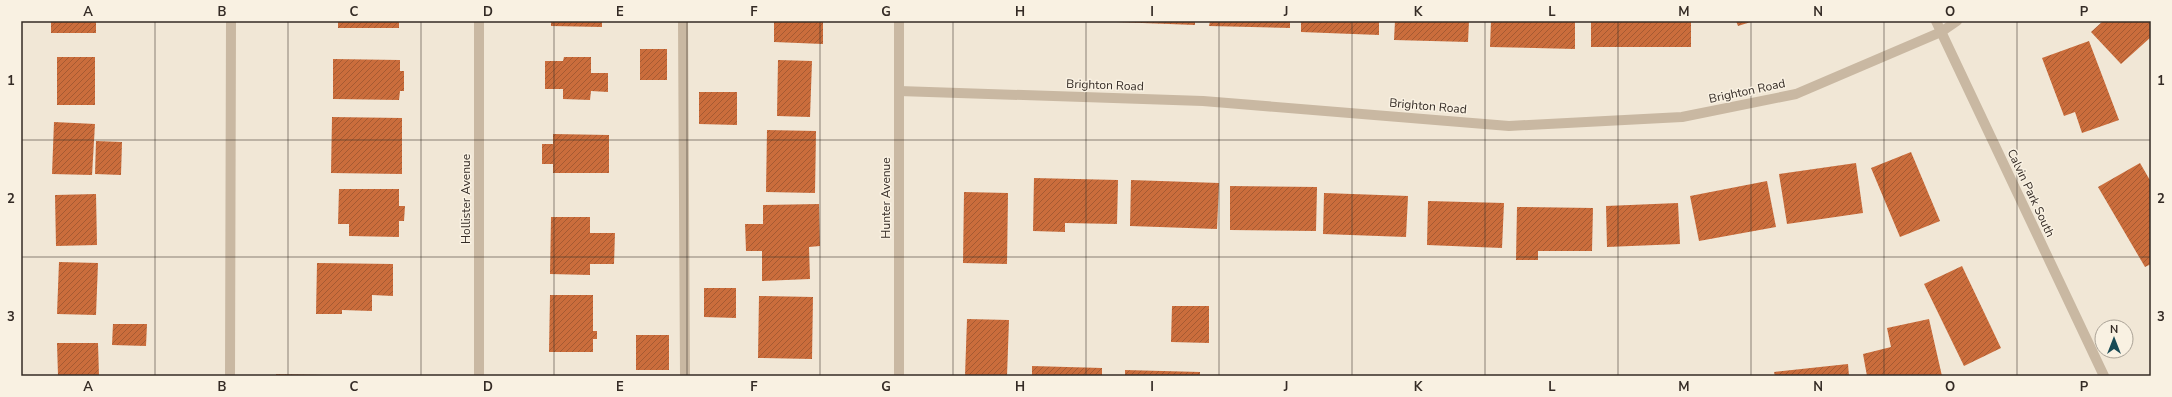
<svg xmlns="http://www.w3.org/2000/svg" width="2172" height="397" font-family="'Nunito Sans',sans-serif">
	<defs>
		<pattern id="building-hatch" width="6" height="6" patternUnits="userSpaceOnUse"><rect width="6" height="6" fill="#ca6d3c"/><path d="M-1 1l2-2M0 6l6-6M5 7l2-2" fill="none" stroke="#a55a32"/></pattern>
	</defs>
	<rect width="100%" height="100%" fill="#f1e7d6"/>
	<g fill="url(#building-hatch)">
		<rect x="51" y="21" width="45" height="12"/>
		<rect x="338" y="21" width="61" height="7"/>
		<path d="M 551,21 L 602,21 L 602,27 L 551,26 Z"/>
		<path d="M 774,21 L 823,21 L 823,44 L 774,42 Z"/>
		<path d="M 1116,21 L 1195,21 L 1195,25 L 1116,22 Z"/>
		<path d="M 1210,21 L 1290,21 L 1290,28 L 1209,26 Z"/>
		<path d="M 1301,21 L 1379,21 L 1379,35 L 1301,32 Z"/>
		<path d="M 1395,21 L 1469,21 L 1468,42 L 1394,40 Z"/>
		<path d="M 1491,21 L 1575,21 L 1575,49 L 1490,47 Z"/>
		<rect x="1591" y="21" width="100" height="26"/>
		<path d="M 1736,21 L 1754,21 L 1738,26 Z"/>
		<path d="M 2103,21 L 2151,21 L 2151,37 L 2121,64 L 2091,32 Z"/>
		<path d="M 2089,41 L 2119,120 L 2082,133 L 2075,112 L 2064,116 L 2042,58 Z"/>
		<rect x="640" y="49" width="27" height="31"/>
		<rect x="57" y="57" width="38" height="48"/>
		<path d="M 564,57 L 591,57 L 591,73 L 608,73 L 608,92 L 591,91 L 590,100 L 563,99 L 563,89 L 545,89 L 545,61 L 563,61 Z"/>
		<path d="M 333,59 L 400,60 L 400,71 L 404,71 L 404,91 L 400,91 L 399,100 L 333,99 Z"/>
		<path d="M 778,60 L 812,61 L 810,117 L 777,116 Z"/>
		<path d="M 699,92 L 737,92 L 737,125 L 699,124 Z"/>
		<path d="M 332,117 L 402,118 L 402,174 L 331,173 Z"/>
		<path d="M 54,122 L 95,124 L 92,175 L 52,174 Z"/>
		<path d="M 767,130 L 816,131 L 815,193 L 766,192 Z"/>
		<path d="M 553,134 L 609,135 L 609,173 L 553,173 L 553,164 L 542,164 L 542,144 L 553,144 Z"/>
		<path d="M 96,141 L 122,142 L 121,175 L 95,174 Z"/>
		<path d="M 1911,152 L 1940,221 L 1900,237 L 1871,168 Z"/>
		<path d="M 1856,163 L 1863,213 L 1787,224 L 1779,174 Z"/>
		<path d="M 2140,163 L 2151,182 L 2151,264 L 2145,267 L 2098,187 Z"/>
		<path d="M 1034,178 L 1118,180 L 1117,224 L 1065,223 L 1065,232 L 1033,231 Z"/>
		<path d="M 1131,180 L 1219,183 L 1217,229 L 1130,226 Z"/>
		<path d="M 1767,181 L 1776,227 L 1699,241 L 1690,196 Z"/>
		<path d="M 1230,186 L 1317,187 L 1316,231 L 1230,230 Z"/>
		<path d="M 339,189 L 399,189 L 399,206 L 405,206 L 404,221 L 399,221 L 399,237 L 349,236 L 349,224 L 338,224 Z"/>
		<path d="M 964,192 L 1008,193 L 1007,264 L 963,263 Z"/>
		<path d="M 1324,193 L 1408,196 L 1406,237 L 1323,234 Z"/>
		<path d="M 96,194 L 97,245 L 56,246 L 55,195 Z"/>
		<path d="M 1428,201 L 1504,203 L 1502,248 L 1427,245 Z"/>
		<path d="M 1678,203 L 1680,244 L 1607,247 L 1606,206 Z"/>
		<path d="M 819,204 L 820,246 L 809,247 L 810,279 L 762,281 L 762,251 L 746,251 L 745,224 L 763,224 L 763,205 Z"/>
		<path d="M 1517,207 L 1593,208 L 1592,251 L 1538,251 L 1538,260 L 1516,260 Z"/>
		<path d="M 551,217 L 590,217 L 590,233 L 615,233 L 614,264 L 590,264 L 590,275 L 550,274 Z"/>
		<path d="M 59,262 L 98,263 L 96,315 L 57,314 Z"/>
		<path d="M 317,263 L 393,264 L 393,296 L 372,295 L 372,311 L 342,310 L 342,314 L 316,314 Z"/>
		<path d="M 1962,266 L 2001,348 L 1964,366 L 1924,284 Z"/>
		<path d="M 704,288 L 736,288 L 736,318 L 704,317 Z"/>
		<path d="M 550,295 L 593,295 L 593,331 L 597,331 L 597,339 L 593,339 L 593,352 L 549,352 Z"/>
		<path d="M 759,296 L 813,297 L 812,359 L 758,358 Z"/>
		<path d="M 1172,306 L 1209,306 L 1209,343 L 1171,342 Z"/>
		<path d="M 967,319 L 1009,320 L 1007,376 L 965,376 Z"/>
		<path d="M 1929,319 L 1942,376 L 1867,376 L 1863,354 L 1891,347 L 1887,328 Z"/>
		<path d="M 113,324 L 147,324 L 146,346 L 112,345 Z"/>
		<rect x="636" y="335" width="33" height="35"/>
		<path d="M 57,343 L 98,343 L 99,376 L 58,376 Z"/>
		<path d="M 1848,364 L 1849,376 L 1775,376 L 1774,372 Z"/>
		<path d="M 1032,366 L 1102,368 L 1102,376 L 1032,376 Z"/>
		<path d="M 1125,370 L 1200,372 L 1200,376 L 1125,376 Z"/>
		<path d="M 276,374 L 324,375 L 324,376 L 276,376 Z"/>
	</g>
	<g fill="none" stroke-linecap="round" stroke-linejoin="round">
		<g stroke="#c9b8a2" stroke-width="10">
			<path d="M 479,21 L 479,376"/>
			<path d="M 683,21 L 685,376"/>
			<path d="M 1936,21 L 2104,376"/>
			<path d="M 899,91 L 1203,101 L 1509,126 L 1682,117 L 1796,94 L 1941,32 L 1957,21"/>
			<path d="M 230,376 L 231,21"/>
			<path d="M 899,376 L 899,21"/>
		</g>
	</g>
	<path fill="none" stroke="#342b25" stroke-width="1" stroke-opacity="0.55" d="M 155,21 L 155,376M 288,21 L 288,376M 421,21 L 421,376M 554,21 L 554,376M 687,21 L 687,376M 820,21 L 820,376M 953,21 L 953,376M 1086,21 L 1086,376M 1219,21 L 1219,376M 1352,21 L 1352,376M 1485,21 L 1485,376M 1618,21 L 1618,376M 1751,21 L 1751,376M 1884,21 L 1884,376M 2017,21 L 2017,376M 21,140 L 2151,140M 21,257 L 2151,257"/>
	<g text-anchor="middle" stroke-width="3" stroke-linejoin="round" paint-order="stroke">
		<g font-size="12" fill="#342b25" stroke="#f9f1e2">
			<text transform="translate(1105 85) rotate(2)" y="4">Brighton Road</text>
			<text transform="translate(1747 91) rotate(-12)" y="4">Brighton Road</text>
			<text transform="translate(1428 106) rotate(5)" y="4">Brighton Road</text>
			<text transform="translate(2031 193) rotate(65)" y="4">Calvin Park South</text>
			<text transform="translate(886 198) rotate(-90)" y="4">Hunter Avenue</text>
			<text transform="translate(466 199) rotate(-90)" y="4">Hollister Avenue</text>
		</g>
	</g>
	<rect width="2172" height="397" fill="none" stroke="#f9f1e2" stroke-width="44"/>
	<g transform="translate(2114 339)"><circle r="19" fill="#f9f1e2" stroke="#aaa296"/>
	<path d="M0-3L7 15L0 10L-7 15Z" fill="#194b56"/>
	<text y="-6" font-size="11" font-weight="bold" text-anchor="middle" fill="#342b25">N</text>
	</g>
	<rect x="22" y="22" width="2128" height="353" fill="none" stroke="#342b25" stroke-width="1.5"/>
	<g font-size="13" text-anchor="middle" font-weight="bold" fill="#342b25">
		<text x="88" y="16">A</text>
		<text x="222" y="16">B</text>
		<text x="354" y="16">C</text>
		<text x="488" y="16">D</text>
		<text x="620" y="16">E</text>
		<text x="754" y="16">F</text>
		<text x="886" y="16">G</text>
		<text x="1020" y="16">H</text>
		<text x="1152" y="16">I</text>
		<text x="1286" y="16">J</text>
		<text x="1418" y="16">K</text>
		<text x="1552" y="16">L</text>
		<text x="1684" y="16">M</text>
		<text x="1818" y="16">N</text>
		<text x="1950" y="16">O</text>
		<text x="2084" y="16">P</text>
		<text x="11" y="85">1</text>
		<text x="2161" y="85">1</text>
		<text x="11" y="203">2</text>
		<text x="2161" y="203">2</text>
		<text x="11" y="321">3</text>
		<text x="2161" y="321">3</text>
		<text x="88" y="391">A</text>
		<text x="222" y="391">B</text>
		<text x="354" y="391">C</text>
		<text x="488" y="391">D</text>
		<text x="620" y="391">E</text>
		<text x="754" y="391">F</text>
		<text x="886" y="391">G</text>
		<text x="1020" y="391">H</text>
		<text x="1152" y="391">I</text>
		<text x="1286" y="391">J</text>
		<text x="1418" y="391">K</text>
		<text x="1552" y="391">L</text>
		<text x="1684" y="391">M</text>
		<text x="1818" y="391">N</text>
		<text x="1950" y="391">O</text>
		<text x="2084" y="391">P</text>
	</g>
</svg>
